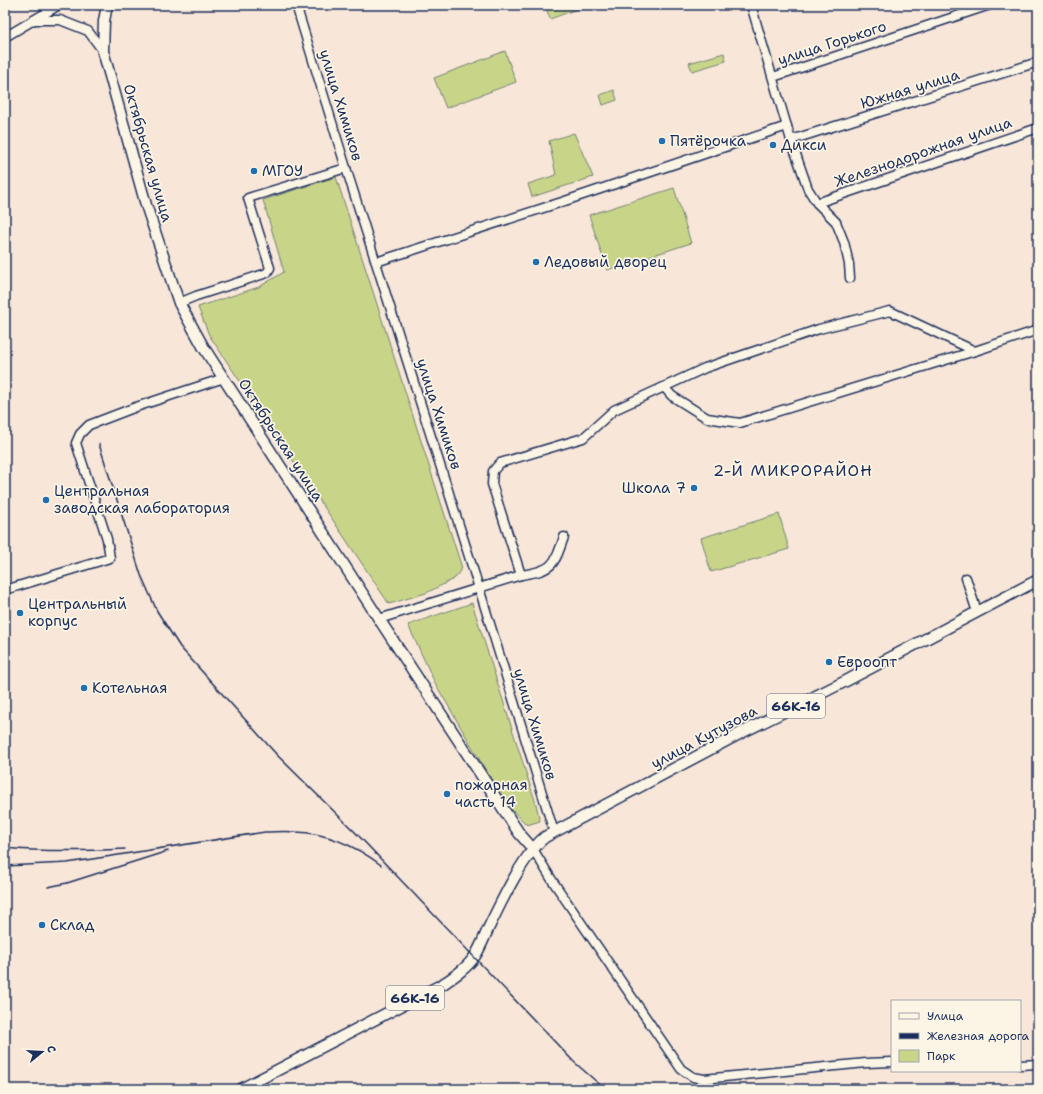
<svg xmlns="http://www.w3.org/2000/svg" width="1043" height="1094" font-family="'Shantell Sans',sans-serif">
	<rect width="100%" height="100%" fill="#f8e6d8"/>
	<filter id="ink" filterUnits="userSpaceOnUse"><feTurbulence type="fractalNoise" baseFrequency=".025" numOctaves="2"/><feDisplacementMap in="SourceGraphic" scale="8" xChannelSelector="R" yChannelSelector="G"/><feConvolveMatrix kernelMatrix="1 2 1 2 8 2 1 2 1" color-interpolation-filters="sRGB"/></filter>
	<g filter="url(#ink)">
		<g fill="#c8d589" stroke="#728274">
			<path d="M 545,5 L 588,5 L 550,19 Z"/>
			<path d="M 505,51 L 516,82 L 446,108 L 434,78 Z"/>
			<path d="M 724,53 L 726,61 L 692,71 L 689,63 Z"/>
			<path d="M 614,90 L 617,100 L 603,105 L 600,95 Z"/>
			<path d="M 574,133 L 593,177 L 532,197 L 528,184 L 556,175 L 549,141 Z"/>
			<path d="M 336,177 L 462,568 L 454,579 L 426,593 L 389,604 L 209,335 L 198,307 L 259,287 L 284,272 L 263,200 Z"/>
			<path d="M 674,188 L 691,243 L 607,270 L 589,215 Z"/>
			<path d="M 779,514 L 789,549 L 711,572 L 701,538 Z"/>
			<path d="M 472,603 L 536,804 L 540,821 L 527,825 L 504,802 L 492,781 L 435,683 L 408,625 Z"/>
		</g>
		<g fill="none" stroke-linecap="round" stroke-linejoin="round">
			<g stroke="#1b2f5e" stroke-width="11">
				<g id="minor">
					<path d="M 296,5 L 346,168 L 479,588 L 554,832"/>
					<path d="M 751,5 L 791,140 L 808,189 L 817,203 L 836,222 L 844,242 L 849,264 L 850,278"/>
					<path d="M 34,20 L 60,20 L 88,31 L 103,51"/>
					<path d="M 5,37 L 59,5"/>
					<path d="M 773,77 L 990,5"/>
					<path d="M 791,140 L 1038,62"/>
					<path d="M 817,203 L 1038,128"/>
					<path d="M 376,262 L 562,202 L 787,126"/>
					<path d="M 179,303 L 196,296 L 267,273 L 270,268 L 248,198 L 346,168"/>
					<path d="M 664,387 L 672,396 L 707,418 L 740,423 L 975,351 L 1038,330"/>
					<path d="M 521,575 C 553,570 554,566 564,537"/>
					<path d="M 966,578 L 977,612"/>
					<path d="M 5,590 L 110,558 L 107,539 L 76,443 L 80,434 L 89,425 L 136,407 L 224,378"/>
					<path d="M 379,619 L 521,575 L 492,484 L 493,471 L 500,463 L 583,438 L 614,410 L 705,368 L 819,329 L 890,311 L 975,351"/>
					<path d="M 533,849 L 552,880 L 681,1069 L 693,1077 L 704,1079 L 866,1063 L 892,1062"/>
					<path d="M 1020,1065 L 1038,1064"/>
				</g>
			</g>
			<g stroke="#1b2f5e" stroke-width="13">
				<g id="major">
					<path d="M 107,5 L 104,21 L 103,51 L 146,205 L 179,303 L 204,348 L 379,619 L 519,833 L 533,849"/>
					<path d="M 241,1089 L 443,984 C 455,976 467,968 475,956 C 481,947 485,935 490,925 C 502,900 524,854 545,837 L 741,733 L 846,681 L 1038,580"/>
				</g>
			</g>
			<use href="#minor" stroke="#fcf5e5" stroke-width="8"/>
			<use href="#major" stroke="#fcf5e5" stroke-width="10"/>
			<g stroke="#1b2f5e" stroke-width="1.5">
				<path d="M 99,444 L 141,575 L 157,611 L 180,647 L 277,755 L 356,833 L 574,1062 L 605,1089"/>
				<path d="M 5,848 C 45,852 85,851 125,849"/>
				<path d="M 5,866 L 67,863 L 265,832 C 275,832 286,831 296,832 C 327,833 357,847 381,865"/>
				<path d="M 48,887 L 67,883 L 168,851"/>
				<path d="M 1006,1088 L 1038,1085"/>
			</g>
		</g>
	</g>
	<g fill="#1f6fb2" stroke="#fcf5e5" stroke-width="1.5">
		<circle cx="662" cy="141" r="4"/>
		<circle cx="773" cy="145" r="4"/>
		<circle cx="254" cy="171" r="4"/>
		<circle cx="536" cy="262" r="4"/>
		<circle cx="694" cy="488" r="4"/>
		<circle cx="46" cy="500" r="4"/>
		<circle cx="20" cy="613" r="4"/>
		<circle cx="829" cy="662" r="4"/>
		<circle cx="84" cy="688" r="4"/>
		<circle cx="447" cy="794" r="4"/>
		<circle cx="42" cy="925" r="4"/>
	</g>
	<g text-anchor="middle" stroke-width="3.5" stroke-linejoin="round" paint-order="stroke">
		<g fill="#fcf5e5" stroke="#5e6a86" stroke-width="1">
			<rect x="767" y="694" width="58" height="24" rx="3"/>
			<rect x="386" y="986" width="58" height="24" rx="3"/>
		</g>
		<g font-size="14" font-weight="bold" fill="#1b2f5e">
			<text x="796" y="711">66К-16</text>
			<text x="415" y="1003">66К-16</text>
		</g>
		<g font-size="15" fill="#1b2f5e" stroke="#fcf5e5">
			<text transform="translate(832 43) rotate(-18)" y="5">улица Горького</text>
			<text transform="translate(910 89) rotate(-17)" y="5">Южная улица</text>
			<text transform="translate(341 105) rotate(73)" y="5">улица Химиков</text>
			<text transform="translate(923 152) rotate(-19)" y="5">Железнодорожная улица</text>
			<text transform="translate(148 153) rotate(74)" y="5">Октябрьская улица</text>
			<text transform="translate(439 414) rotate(72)" y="5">улица Химиков</text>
			<text transform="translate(281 440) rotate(57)" y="5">Октябрьская улица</text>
			<text transform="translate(535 724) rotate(73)" y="5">улица Химиков</text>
			<text transform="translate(704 737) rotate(-28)" y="5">улица Кутузова</text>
		</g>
		<g font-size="15" fill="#1b2f5e" stroke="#fcf5e5" text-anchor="start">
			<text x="670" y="146">Пятёрочка</text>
			<text x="781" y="150">Дикси</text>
			<text x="262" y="176">МГОУ</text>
			<text x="544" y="267">Ледовый дворец</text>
			<text x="686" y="493" text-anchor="end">Школа 7</text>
			<text x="54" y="496">Центральная<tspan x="54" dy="17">заводская лаборатория</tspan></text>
			<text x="28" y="609">Центральный<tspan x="28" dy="17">корпус</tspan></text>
			<text x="837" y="667">Евроопт</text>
			<text x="92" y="693">Котельная</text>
			<text x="455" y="790">пожарная<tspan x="455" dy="17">часть 14</tspan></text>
			<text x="50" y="930">Склад</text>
		</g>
		<g font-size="16" letter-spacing="1" fill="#1b2f5e" stroke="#fcf5e5">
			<text x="793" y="476">2-Й МИКРОРАЙОН</text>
		</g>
	</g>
	<rect width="1043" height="1094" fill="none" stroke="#fcf5e5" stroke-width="20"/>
	<rect x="10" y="10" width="1023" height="1074" fill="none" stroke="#1b2f5e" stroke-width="1.5" filter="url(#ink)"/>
	<rect x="891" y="1000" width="130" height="72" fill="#fcf5e5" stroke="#a2a6af"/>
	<rect x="899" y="1013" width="20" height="6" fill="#fcf5e5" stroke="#a2a6af"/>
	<text x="927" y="1020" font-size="12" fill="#1b2f5e">Улица</text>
	<rect x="899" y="1033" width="20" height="6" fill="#1b2f5e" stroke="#a2a6af"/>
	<text x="927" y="1040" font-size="12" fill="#1b2f5e">Железная дорога</text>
	<rect x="899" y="1050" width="20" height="12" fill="#c8d589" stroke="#a2a6af"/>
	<text x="927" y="1060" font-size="12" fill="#1b2f5e">Парк</text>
	<g transform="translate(42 1052) rotate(72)" stroke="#fcf5e5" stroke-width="3" paint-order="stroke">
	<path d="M0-3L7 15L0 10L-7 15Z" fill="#1b2f5e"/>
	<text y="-6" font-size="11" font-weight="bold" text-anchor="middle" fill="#1b2f5e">С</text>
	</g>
</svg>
